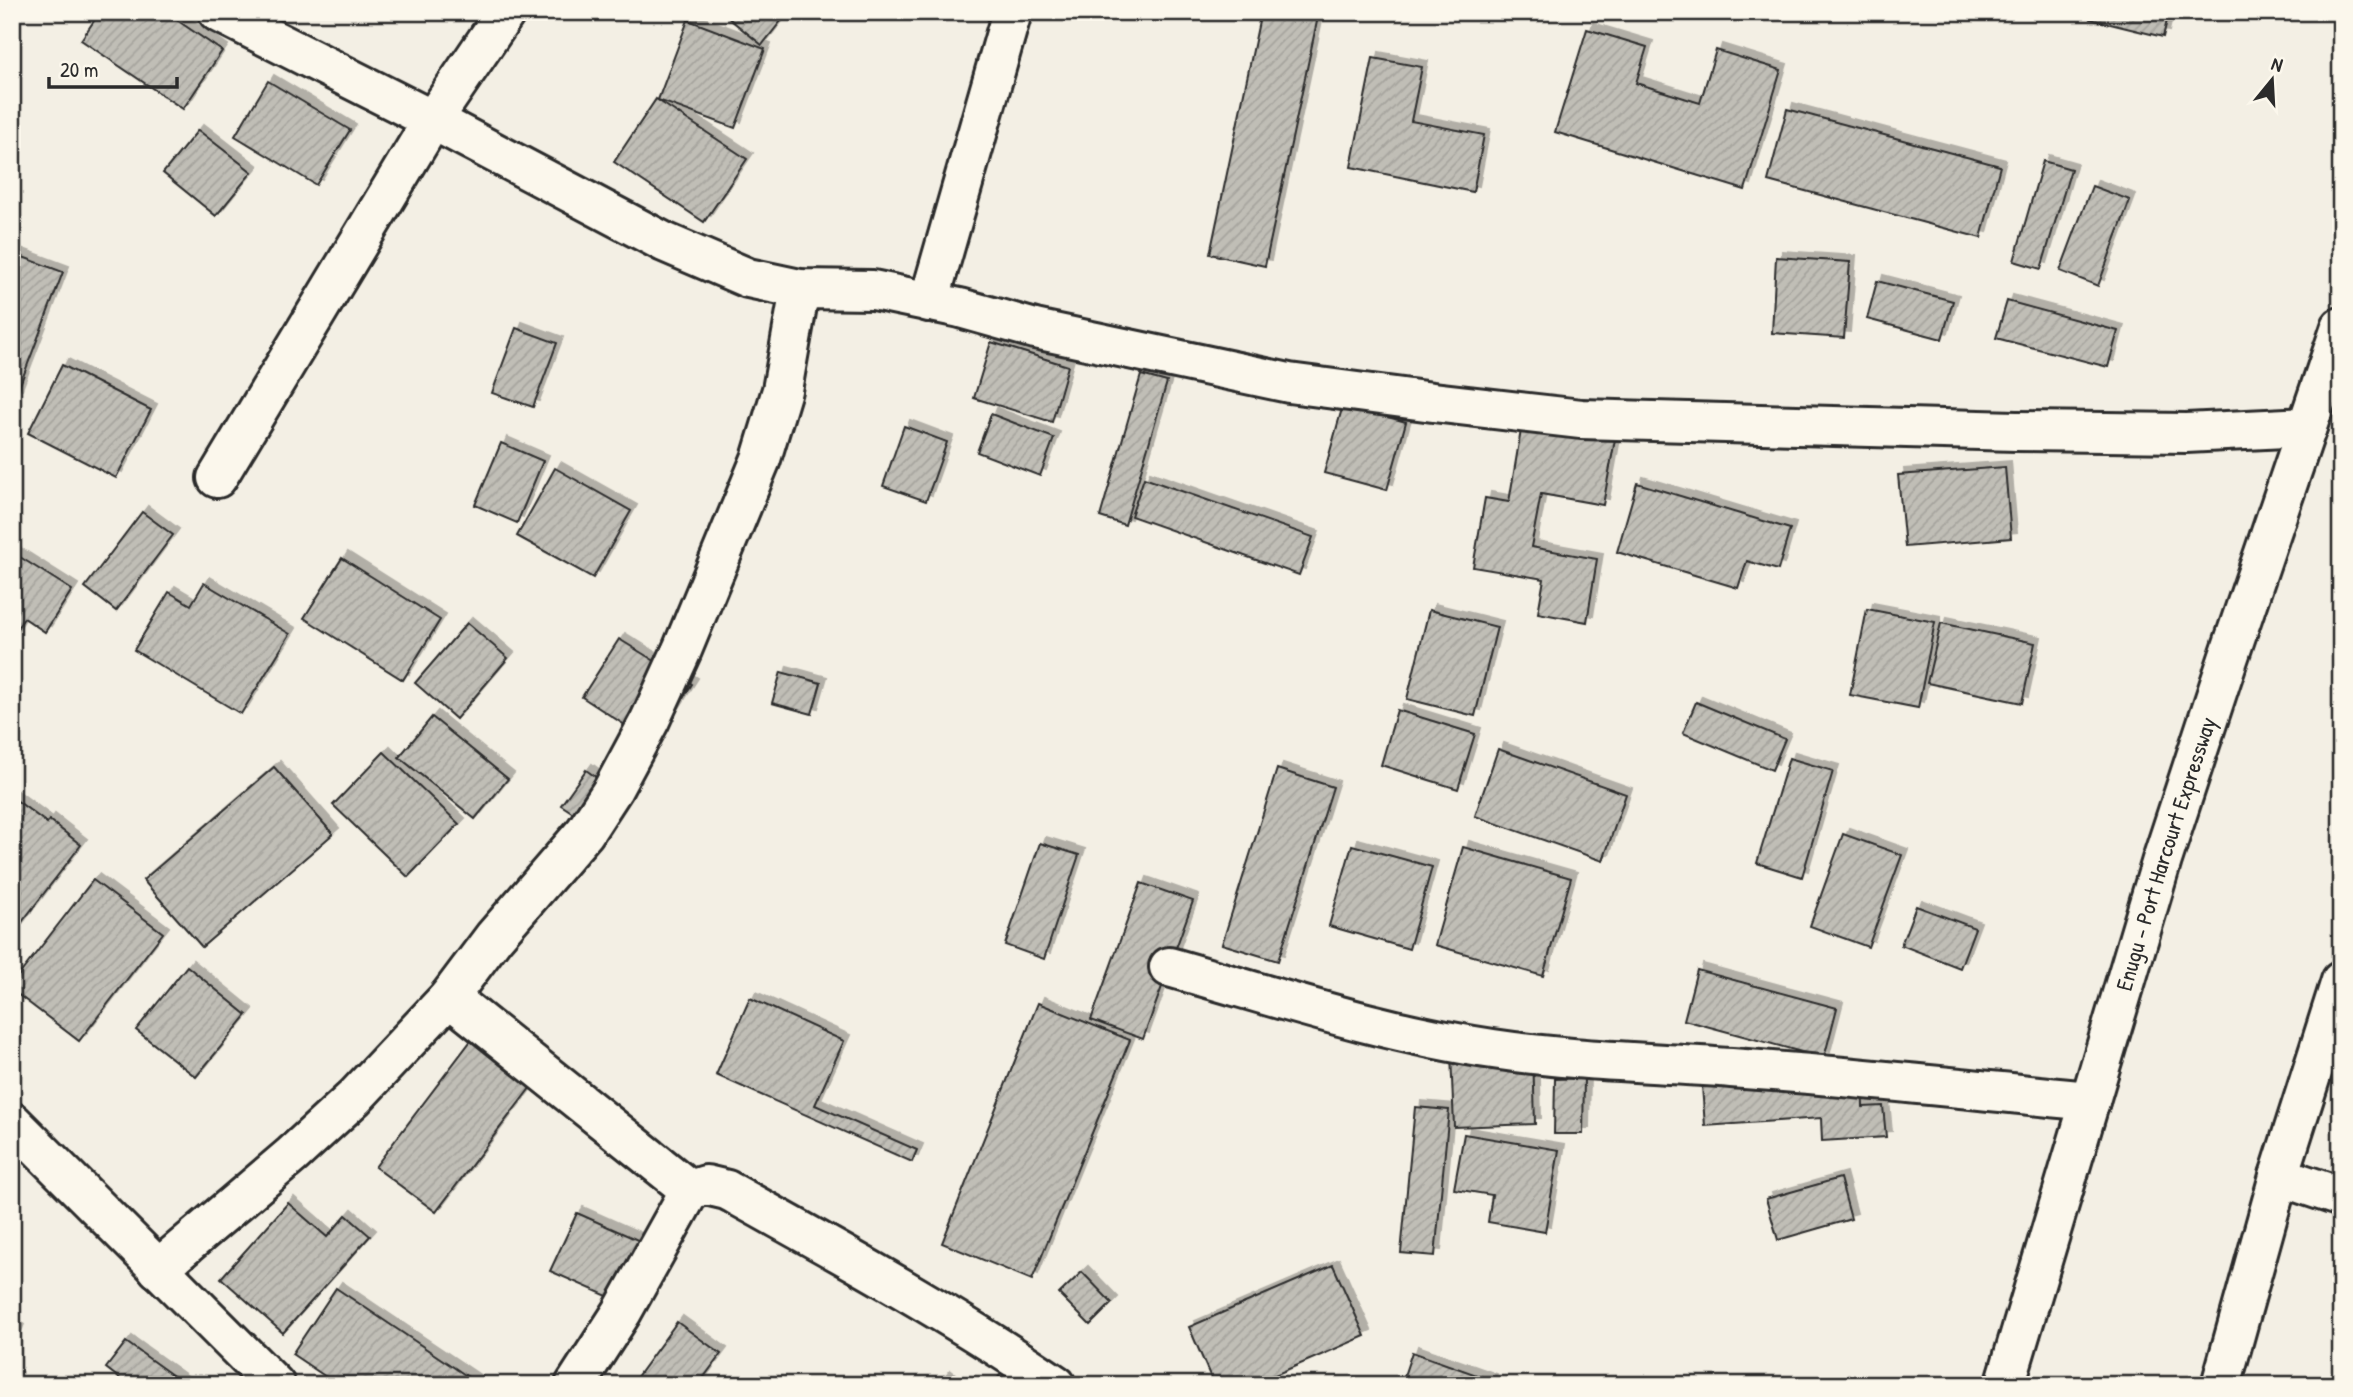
<svg xmlns="http://www.w3.org/2000/svg" width="2353" height="1397" font-family="'Patrick Hand',sans-serif">
	<defs>
		<pattern id="building-hatch" width="6" height="6" patternUnits="userSpaceOnUse" patternTransform="scale(1.75)"><rect width="6" height="6" fill="#c0beb6"/><path d="M-1 1l2-2M0 6l6-6M5 7l2-2" fill="none" stroke="#a5a39d"/></pattern>
		<filter id="shadow"><feDropShadow dx="6" dy="-6" stdDeviation="0" flood-color="#0004"/></filter>
	</defs>
	<rect width="100%" height="100%" fill="#f3efe4"/>
	<filter id="ink" filterUnits="userSpaceOnUse"><feTurbulence type="fractalNoise" baseFrequency=".0143" numOctaves="2"/><feDisplacementMap in="SourceGraphic" scale="14" xChannelSelector="R" yChannelSelector="G"/><feConvolveMatrix kernelMatrix="1 2 1 2 8 2 1 2 1" color-interpolation-filters="sRGB"/></filter>
	<g filter="url(#ink)">
		<g fill="url(#building-hatch)" stroke="#2b2b2b" stroke-width="2" filter="url(#shadow)">
			<path d="M 100,12 L 165,12 L 222,51 L 183,109 L 81,40 Z"/>
			<path d="M 729,12 L 788,12 L 762,45 L 726,16 Z"/>
			<path d="M 1261,12 L 1319,12 L 1265,266 L 1210,254 Z"/>
			<path d="M 2091,12 L 2169,12 L 2163,37 L 2090,19 Z"/>
			<path d="M 688,20 L 765,49 L 735,128 L 658,100 Z"/>
			<path d="M 1587,29 L 1647,47 L 1636,83 L 1700,103 L 1716,50 L 1781,70 L 1745,190 L 1555,132 Z"/>
			<path d="M 1373,58 L 1422,67 L 1411,121 L 1484,135 L 1473,192 L 1351,167 Z"/>
			<path d="M 268,81 L 350,130 L 316,185 L 235,136 Z"/>
			<path d="M 656,99 L 747,159 L 704,222 L 614,162 Z"/>
			<path d="M 1787,109 L 2000,166 L 1981,238 L 1768,181 Z"/>
			<path d="M 198,130 L 252,172 L 216,216 L 163,173 Z"/>
			<path d="M 2043,161 L 2071,169 L 2041,269 L 2014,261 Z"/>
			<path d="M 2092,186 L 2130,200 L 2098,286 L 2060,271 Z"/>
			<path d="M 12,253 L 63,272 L 16,395 L 12,393 Z"/>
			<path d="M 1776,257 L 1850,262 L 1844,338 L 1772,333 Z"/>
			<path d="M 1877,281 L 1953,301 L 1942,339 L 1867,319 Z"/>
			<path d="M 2007,301 L 2118,331 L 2108,367 L 1996,338 Z"/>
			<path d="M 516,328 L 557,343 L 533,407 L 492,393 Z"/>
			<path d="M 991,342 L 1068,366 L 1052,422 L 974,398 Z"/>
			<path d="M 62,365 L 151,410 L 116,478 L 28,433 Z"/>
			<path d="M 1141,375 L 1167,382 L 1125,525 L 1100,517 Z"/>
			<path d="M 1343,405 L 1406,422 L 1387,490 L 1324,473 Z"/>
			<path d="M 991,414 L 1054,438 L 1040,476 L 977,452 Z"/>
			<path d="M 1523,418 L 1616,434 L 1603,505 L 1541,494 L 1531,547 L 1597,559 L 1587,622 L 1538,613 L 1544,579 L 1473,567 L 1485,498 L 1509,502 Z"/>
			<path d="M 904,426 L 947,442 L 926,501 L 883,486 Z"/>
			<path d="M 501,443 L 543,461 L 517,523 L 475,505 Z"/>
			<path d="M 2005,467 L 2011,538 L 1905,547 L 1898,475 Z"/>
			<path d="M 555,468 L 631,511 L 593,578 L 517,536 Z"/>
			<path d="M 1144,478 L 1313,537 L 1299,575 L 1131,516 Z"/>
			<path d="M 1637,483 L 1790,529 L 1778,570 L 1747,561 L 1738,588 L 1617,552 Z"/>
			<path d="M 142,512 L 173,535 L 116,611 L 85,587 Z"/>
			<path d="M 12,552 L 72,590 L 45,632 L 24,618 L 12,636 Z"/>
			<path d="M 342,558 L 440,620 L 403,680 L 304,618 Z"/>
			<path d="M 204,583 L 290,634 L 241,714 L 134,650 L 169,592 L 191,605 Z"/>
			<path d="M 1867,609 L 1935,622 L 1918,708 L 1850,695 Z"/>
			<path d="M 1429,610 L 1497,627 L 1475,716 L 1407,699 Z"/>
			<path d="M 467,623 L 508,658 L 456,719 L 415,683 Z"/>
			<path d="M 1941,623 L 2035,643 L 2022,703 L 1927,683 Z"/>
			<path d="M 619,639 L 692,684 L 654,744 L 582,697 Z"/>
			<path d="M 781,672 L 821,683 L 812,714 L 772,703 Z"/>
			<path d="M 1696,702 L 1785,739 L 1772,770 L 1683,733 Z"/>
			<path d="M 1397,710 L 1475,734 L 1458,789 L 1381,765 Z"/>
			<path d="M 432,717 L 508,779 L 475,819 L 399,757 Z"/>
			<path d="M 1498,749 L 1626,794 L 1603,861 L 1475,816 Z"/>
			<path d="M 384,752 L 459,824 L 408,877 L 333,805 Z"/>
			<path d="M 1789,758 L 1833,771 L 1802,877 L 1757,863 Z"/>
			<path d="M 274,767 L 333,834 L 202,947 L 143,880 Z"/>
			<path d="M 1277,769 L 1333,787 L 1278,961 L 1222,944 Z"/>
			<path d="M 586,770 L 611,788 L 587,822 L 561,805 Z"/>
			<path d="M 12,797 L 47,823 L 49,820 L 81,845 L 12,935 Z"/>
			<path d="M 1843,834 L 1902,855 L 1868,947 L 1810,926 Z"/>
			<path d="M 1040,843 L 1079,855 L 1044,959 L 1005,945 Z"/>
			<path d="M 1352,845 L 1432,867 L 1409,949 L 1329,926 Z"/>
			<path d="M 1463,847 L 1571,878 L 1543,976 L 1435,945 Z"/>
			<path d="M 93,880 L 163,933 L 79,1041 L 12,990 L 12,984 Z"/>
			<path d="M 1141,883 L 1193,901 L 1143,1039 L 1091,1020 Z"/>
			<path d="M 1916,906 L 1975,928 L 1960,968 L 1901,945 Z"/>
			<path d="M 187,966 L 247,1015 L 196,1077 L 136,1030 Z"/>
			<path d="M 1697,970 L 1837,1008 L 1824,1058 L 1684,1020 Z"/>
			<path d="M 750,998 L 844,1041 L 815,1105 L 917,1150 L 912,1162 L 716,1075 Z"/>
			<path d="M 1038,1003 L 1130,1040 L 1032,1280 L 942,1243 Z"/>
			<path d="M 476,1034 L 537,1079 L 436,1212 L 375,1167 Z"/>
			<path d="M 1533,1051 L 1535,1124 L 1454,1127 L 1451,1054 Z"/>
			<path d="M 1862,1076 L 1863,1107 L 1883,1106 L 1886,1137 L 1822,1141 L 1821,1118 L 1705,1126 L 1702,1086 Z"/>
			<path d="M 1584,1078 L 1583,1134 L 1554,1134 L 1555,1079 Z"/>
			<path d="M 1415,1107 L 1449,1110 L 1435,1256 L 1401,1253 Z"/>
			<path d="M 1464,1134 L 1559,1150 L 1545,1232 L 1488,1222 L 1492,1195 L 1454,1189 Z"/>
			<path d="M 1840,1178 L 1851,1219 L 1778,1240 L 1766,1199 Z"/>
			<path d="M 288,1203 L 327,1237 L 346,1215 L 370,1236 L 283,1333 L 221,1278 Z"/>
			<path d="M 577,1213 L 649,1245 L 623,1303 L 550,1271 Z"/>
			<path d="M 1333,1265 L 1365,1336 L 1252,1385 L 1214,1385 L 1189,1327 Z"/>
			<path d="M 1082,1272 L 1112,1303 L 1090,1325 L 1059,1294 Z"/>
			<path d="M 336,1288 L 480,1385 L 338,1385 L 292,1354 Z"/>
			<path d="M 677,1322 L 721,1354 L 698,1385 L 631,1385 Z"/>
			<path d="M 12,1328 L 18,1330 L 12,1345 Z"/>
			<path d="M 126,1342 L 186,1385 L 128,1385 L 106,1368 Z"/>
			<path d="M 1412,1352 L 1491,1380 L 1489,1385 L 1401,1385 Z"/>
			<path d="M 1009,1364 L 1035,1385 L 992,1385 Z"/>
			<path d="M 944,1376 L 956,1385 L 937,1385 Z"/>
		</g>
		<g fill="none" stroke-linecap="round" stroke-linejoin="round">
			<g stroke="#2b2b2b" stroke-width="44">
				<g id="minor">
					<path d="M 218,12 L 448,128 L 664,242 L 748,278 L 800,289 L 873,290 L 960,308 L 1035,329 L 1289,383 L 1433,402 L 1581,419 L 2016,431 L 2186,433 L 2307,427"/>
					<path d="M 929,302 L 1012,12"/>
					<path d="M 217,478 L 432,121 L 506,12"/>
					<path d="M 1169,967 C 1276,997 1383,1033 1493,1049 C 1572,1061 1651,1062 1731,1068 C 1851,1076 1970,1089 2090,1101"/>
					<path d="M 449,997 L 690,1190"/>
					<path d="M 12,1122 L 275,1385"/>
					<path d="M 2279,1176 L 2341,1197"/>
					<path d="M 158,1269 L 292,1155 L 355,1097 L 449,997 L 494,937 L 585,832 L 613,789 L 650,720 L 682,650 L 761,459 L 782,390 L 800,289"/>
					<path d="M 575,1385 L 622,1312 L 690,1190 L 706,1185 L 727,1190 C 839,1252 950,1313 1056,1385"/>
				</g>
			</g>
			<g stroke="#2b2b2b" stroke-width="44">
				<g id="highway">
					<path id="s1" d="M 2005,1385 L 2162,860 L 2228,659 L 2341,327"/>
					<path d="M 2221,1385 L 2279,1176 L 2341,981"/>
				</g>
			</g>
			<use href="#minor" stroke="#fbf7ec" stroke-width="38"/>
			<use href="#highway" stroke="#fbf7ec" stroke-width="38"/>
		</g>
	</g>
	<g text-anchor="middle" stroke-width="7" stroke-linejoin="round" paint-order="stroke">
		<g font-size="23" fill="#2b2b2b" stroke="#fbf7ec">
			<text dy="8" stroke="none"><textPath href="#s1" startOffset="555">Enugu - Port Harcourt Expressway</textPath></text>
		</g>
	</g>
	<rect width="2353" height="1397" fill="none" stroke="#fbf7ec" stroke-width="42"/>
	<rect x="21" y="21" width="2311" height="1355" fill="none" stroke="#2b2b2b" stroke-width="2.5" filter="url(#ink)"/>
	<g transform="translate(2272 80) rotate(18)" stroke="#fbf7ec" stroke-width="5" paint-order="stroke">
	<path d="M0-5L12 26L0 18L-12 26Z" fill="#2b2b2b"/>
	<text y="-10" font-size="19" font-weight="bold" text-anchor="middle" fill="#2b2b2b">N</text>
	</g>
	<path d="M49 77v10h128v-10" fill="none" stroke="#2b2b2b" stroke-width="3.5"/>
	<text x="60" y="77" font-size="21" fill="#2b2b2b" stroke="#fbf7ec" stroke-width="5" paint-order="stroke">20 m</text>
</svg>
